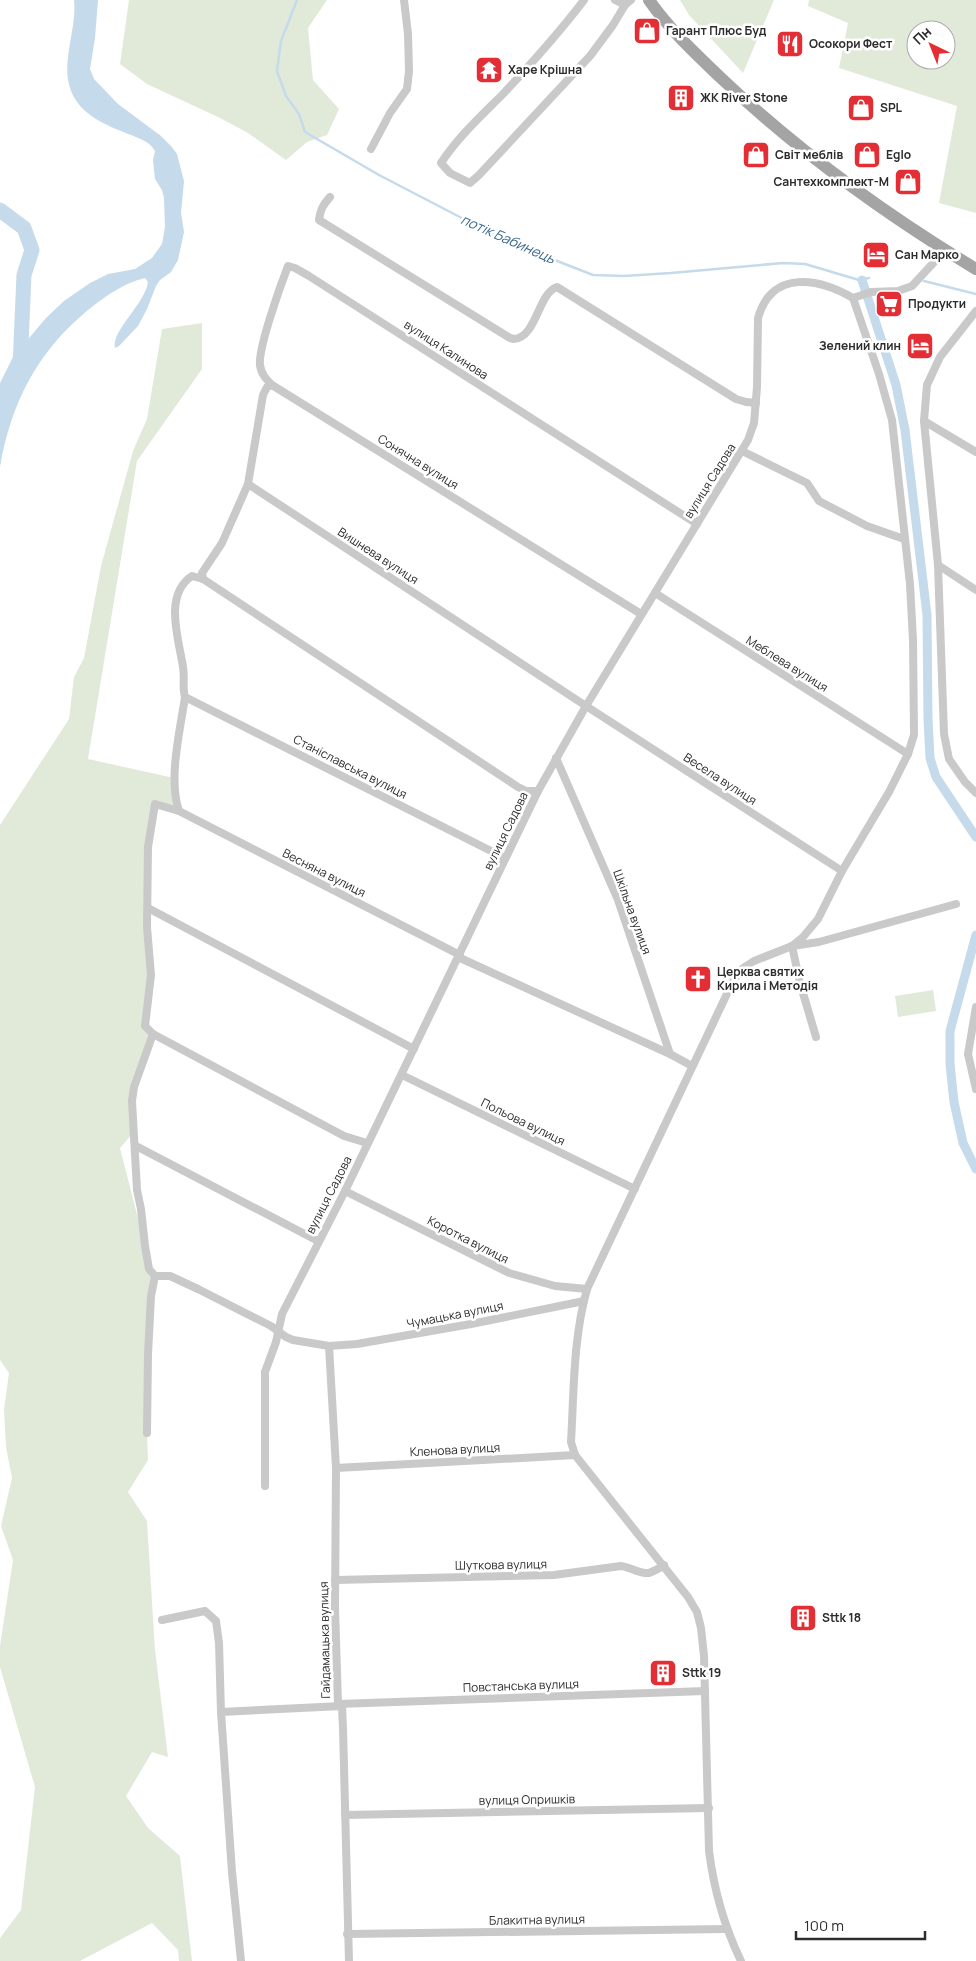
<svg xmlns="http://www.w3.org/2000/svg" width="976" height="1961" font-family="Manrope,sans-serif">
	<rect width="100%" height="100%" fill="#fff"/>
	<g fill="#e1ead9" fill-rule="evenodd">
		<path d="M 129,0 L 327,0 L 308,28 L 313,80 L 339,109 L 327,135 L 307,142 L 286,160 L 248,133 L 220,118 L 147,84 L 120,64 Z"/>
		<path d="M 680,0 L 774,0 L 743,73 L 689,15 Z"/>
		<path d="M 809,0 L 976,0 L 976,213 L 939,203 L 957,106 L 839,68 L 848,23 L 808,6 ZM 916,30 L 946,30 L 946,60 L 916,60 Z"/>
		<path d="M 202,323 L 202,369 L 137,461 L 88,759 L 174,778 L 179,811 L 155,804 L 151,825 L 151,975 L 145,1026 L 153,1034 L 134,1087 L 133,1133 L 120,1148 L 145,1246 L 155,1276 L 147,1433 L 148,1460 L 128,1492 L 147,1521 L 155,1650 L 168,1757 L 152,1752 L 126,1796 L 148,1828 L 180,1856 L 192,1961 L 179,1961 L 178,1950 L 152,1923 L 80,1961 L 0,1961 L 0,1938 L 21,1910 L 35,1787 L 0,1667 L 0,1646 L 13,1560 L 1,1526 L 12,1478 L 6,1447 L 4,1409 L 9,1373 L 0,1360 L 0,825 L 69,719 L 74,677 L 84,658 L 101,566 L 133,451 L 147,419 L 162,329 Z"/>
		<path d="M 933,990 L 936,1011 L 898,1017 L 895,996 Z"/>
	</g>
	<path fill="#c5daea" d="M 74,0 L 98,0 L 95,38 L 90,69 L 94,79 L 118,104 L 161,136 L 171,146 L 177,154 L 184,181 L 181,213 L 184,232 L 178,260 L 171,272 L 160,280 L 156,286 L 147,309 L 138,326 L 119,346 L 115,348 C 111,331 145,304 148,282 L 145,278 C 123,283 106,296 88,310 C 37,352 11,403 0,467 L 0,383 L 13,357 L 46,318 L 64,301 L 90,283 L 108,274 L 135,269 L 152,258 L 162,244 L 165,227 L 164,198 L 162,190 L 155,179 L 153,160 L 155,151 C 150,142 141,139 131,135 C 103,124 74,113 68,80 C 64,54 77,25 74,0 Z"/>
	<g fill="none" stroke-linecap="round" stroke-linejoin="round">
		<g stroke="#c5daea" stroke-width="2.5">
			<path d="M 297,0 L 281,41 L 277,71 L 286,96 L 299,114 L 305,132 L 379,175 L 506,241 L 593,275 L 624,276 L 671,273 L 783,263 L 805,264 L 859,280 L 869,278"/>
			<path d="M 924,281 L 976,294"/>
		</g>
		<g stroke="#c5daea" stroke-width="9">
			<path d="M 862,280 L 896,385 L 905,430 L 927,615 L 928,719 L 930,758 L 936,777 L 976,837"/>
			<path d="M 976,935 L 950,1031 L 950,1064 L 954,1102 L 963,1143 L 976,1169"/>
		</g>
		<path stroke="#c5daea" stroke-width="15" d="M 0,210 L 24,228 L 32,250 L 24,275 L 20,367"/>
		<g stroke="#c9c9c9" stroke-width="8">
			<path d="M 584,0 C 559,33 531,64 503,94 C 481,116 458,137 441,163 L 450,173 L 470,183 L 479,175 L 590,56 L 613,25 L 625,5"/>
			<path d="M 615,0 L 625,5 L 631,0"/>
			<path d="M 371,149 L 390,113 L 407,89 L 409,71 L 408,34 L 404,0"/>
			<path d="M 330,197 C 323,205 320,210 319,220 L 510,338 L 514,339 C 537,337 538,293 557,287 L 736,399 L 746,402 L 756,403"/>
			<path d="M 976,311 L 940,357 L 927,385 L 924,421 L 938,565 L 944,734 L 949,759 L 965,782 L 976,793"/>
			<path d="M 272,385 C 266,379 261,374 260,365 C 258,348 281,284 288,266 L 295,268 L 309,276 L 697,524"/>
			<path d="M 924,421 L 976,452"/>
			<path d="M 742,451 L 807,483 L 819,501 L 867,526 L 904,539"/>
			<path d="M 248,484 L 263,395 L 267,387 L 272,385 L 641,614"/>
			<path d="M 938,565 L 976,590"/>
			<path d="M 203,579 L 202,573 L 222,543 L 248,484 L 586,706 L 842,871"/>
			<path d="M 655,593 L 908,754"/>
			<path d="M 185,697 L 505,858"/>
			<path d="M 556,758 L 618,900 L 670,1054 L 692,1066"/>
			<path d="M 538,791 L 526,791 L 518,787 L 203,579 L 192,576 C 163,595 179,640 183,667 C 185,678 182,687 185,697 C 180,731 168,779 179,811 L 155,804 L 148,847 L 147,927 L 151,975 L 145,1026 L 153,1034 L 134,1087 L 132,1101 L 137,1190 L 141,1209 L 145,1246 L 149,1269 L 155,1276 L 170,1276 L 198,1289 L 271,1326 L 286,1337 L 293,1340 L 329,1346 L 357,1344 L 471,1324 L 584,1301"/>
			<path d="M 179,811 L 460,955"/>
			<path d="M 148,908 L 414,1049"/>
			<path d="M 458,957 L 670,1054"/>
			<path d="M 976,1007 L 968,1054 L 976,1089"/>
			<path d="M 153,1034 L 344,1136 L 367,1143"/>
			<path d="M 816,1037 L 800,983 L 792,946 L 819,942 L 956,904"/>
			<path d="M 402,1075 L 635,1189"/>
			<path d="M 136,1146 L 318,1241"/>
			<path d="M 345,1191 L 509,1273 L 555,1286 L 587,1289"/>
			<path d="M 329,1346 L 336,1468 L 335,1608 L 338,1704 L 342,1706 L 343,1728 L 349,1961"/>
			<path d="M 147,1433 L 148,1354 L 151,1296 L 155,1276"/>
			<path d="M 336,1468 L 575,1455"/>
			<path d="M 265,1486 L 265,1372 L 276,1342 L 282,1314 L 345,1191 L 538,791 L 586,706 L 748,440 L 754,423 L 757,387 L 758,318 C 772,269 819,278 853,298 L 871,292 L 898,291 L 912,286 L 936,260 L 940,247"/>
			<path d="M 335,1580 L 554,1575 L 621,1566 C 630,1567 640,1574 649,1573 C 654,1571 660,1568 664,1565"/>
			<path d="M 162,1620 L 205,1611 L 216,1621 L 219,1643 L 221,1712"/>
			<path d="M 338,1704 L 705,1691"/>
			<path d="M 345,1815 L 709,1808"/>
			<path d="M 347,1934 L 727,1929"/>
			<path d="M 241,1961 L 232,1872 L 221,1712 L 342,1706"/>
			<path d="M 741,1961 C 724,1926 714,1890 709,1851 L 704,1656 L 701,1628 L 697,1612 L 688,1597 L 575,1455 L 571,1442 C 574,1391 573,1339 587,1289 L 734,979 L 743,968 L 754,961 L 792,946 L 803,937 L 818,919 L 842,871 L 889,792 L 908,754 L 914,735 L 913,640 L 910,584 L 892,420 L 879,374 L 853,298"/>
		</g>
		<path stroke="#a4a4a4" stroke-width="12" d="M 649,0 C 669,29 696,54 721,78 C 798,151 885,214 976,269"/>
	</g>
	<defs>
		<g id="shop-square" transform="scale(1.4375)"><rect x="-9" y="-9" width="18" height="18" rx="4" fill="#e32e35" stroke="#fff"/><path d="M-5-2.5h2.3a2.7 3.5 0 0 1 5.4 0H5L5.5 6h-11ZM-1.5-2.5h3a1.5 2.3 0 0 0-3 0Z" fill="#fff"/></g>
		<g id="restaurant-square" transform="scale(1.4375)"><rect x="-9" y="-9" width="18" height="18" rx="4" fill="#e32e35" stroke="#fff"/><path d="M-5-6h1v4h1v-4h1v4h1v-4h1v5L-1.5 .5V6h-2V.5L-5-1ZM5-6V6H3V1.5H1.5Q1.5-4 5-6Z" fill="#fff"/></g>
		<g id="temple-square" transform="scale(1.4375)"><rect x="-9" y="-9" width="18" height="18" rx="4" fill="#e32e35" stroke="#fff"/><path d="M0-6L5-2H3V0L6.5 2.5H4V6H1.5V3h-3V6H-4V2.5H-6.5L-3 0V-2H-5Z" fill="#fff"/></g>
		<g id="building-square" transform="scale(1.4375)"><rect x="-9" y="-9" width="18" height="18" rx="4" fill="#e32e35" stroke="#fff"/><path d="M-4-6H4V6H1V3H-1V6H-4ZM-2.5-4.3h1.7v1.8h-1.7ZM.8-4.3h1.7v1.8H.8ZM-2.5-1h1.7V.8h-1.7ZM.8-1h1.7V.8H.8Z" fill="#fff"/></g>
		<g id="hotel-square" transform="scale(1.4375)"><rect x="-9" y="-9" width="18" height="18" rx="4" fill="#e32e35" stroke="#fff"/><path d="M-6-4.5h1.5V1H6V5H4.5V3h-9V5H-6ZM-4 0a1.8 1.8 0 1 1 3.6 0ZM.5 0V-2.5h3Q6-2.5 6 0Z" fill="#fff"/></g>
		<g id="supermarket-square" transform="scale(1.4375)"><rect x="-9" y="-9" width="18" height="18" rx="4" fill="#e32e35" stroke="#fff"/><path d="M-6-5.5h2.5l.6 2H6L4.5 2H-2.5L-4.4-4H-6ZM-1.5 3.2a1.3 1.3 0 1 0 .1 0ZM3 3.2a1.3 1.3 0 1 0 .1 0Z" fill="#fff"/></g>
		<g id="church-square" transform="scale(1.4375)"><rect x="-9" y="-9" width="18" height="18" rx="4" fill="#e32e35" stroke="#fff"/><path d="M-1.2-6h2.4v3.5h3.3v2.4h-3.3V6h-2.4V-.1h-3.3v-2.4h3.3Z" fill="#fff"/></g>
	</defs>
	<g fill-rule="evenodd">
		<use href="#shop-square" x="647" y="31"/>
		<use href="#restaurant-square" x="790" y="44"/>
		<use href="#temple-square" x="489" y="70"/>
		<use href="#building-square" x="681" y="98"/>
		<use href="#shop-square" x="861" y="108"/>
		<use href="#shop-square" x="756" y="155"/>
		<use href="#shop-square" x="867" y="155"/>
		<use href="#shop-square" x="908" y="182"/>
		<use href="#hotel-square" x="876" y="255"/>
		<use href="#supermarket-square" x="889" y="304"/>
		<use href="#hotel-square" x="920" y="346"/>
		<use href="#church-square" x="698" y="979"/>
		<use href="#building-square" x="803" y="1618"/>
		<use href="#building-square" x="663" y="1673"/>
	</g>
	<g text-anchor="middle" stroke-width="5" stroke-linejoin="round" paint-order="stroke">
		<g font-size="12" font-weight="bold" fill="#2c2c2c" stroke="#fff" text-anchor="start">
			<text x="666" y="35">Гарант Плюс Буд</text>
			<text x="809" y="48">Осокори Фест</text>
			<text x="508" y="74">Харе Крішна</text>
			<text x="700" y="102">ЖК River Stone</text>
			<text x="880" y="112">SPL</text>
			<text x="775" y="159">Світ меблів</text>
			<text x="886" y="159">Eglo</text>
			<text x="889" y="186" text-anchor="end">Сантехкомплект-М</text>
			<text x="895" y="259">Сан Марко</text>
			<text x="908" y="308">Продукти</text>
			<text x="901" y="350" text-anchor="end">Зелений клин</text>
			<text x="717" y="976">Церква святих<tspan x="717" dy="14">Кирила і Методія</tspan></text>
			<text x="822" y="1622">Sttk 18</text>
			<text x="682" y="1677">Sttk 19</text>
		</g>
		<g font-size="12" fill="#2c2c2c" stroke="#fff">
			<text transform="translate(446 350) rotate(33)" y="4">вулиця Калинова</text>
			<text transform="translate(418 462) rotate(32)" y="4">Сонячна вулиця</text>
			<text transform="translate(710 481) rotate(-58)" y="4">вулиця Садова</text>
			<text transform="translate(378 556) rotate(33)" y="4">Вишнева вулиця</text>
			<text transform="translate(787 664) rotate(32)" y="4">Меблева вулиця</text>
			<text transform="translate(350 767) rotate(27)" y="4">Станіславська вулиця</text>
			<text transform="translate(720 779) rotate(33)" y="4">Весела вулиця</text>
			<text transform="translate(506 831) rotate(-64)" y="4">вулиця Садова</text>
			<text transform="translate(324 873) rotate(27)" y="4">Весняна вулиця</text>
			<text transform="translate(632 912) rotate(70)" y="4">Шкільна вулиця</text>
			<text transform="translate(523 1122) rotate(26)" y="4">Польова вулиця</text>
			<text transform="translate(329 1195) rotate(-63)" y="4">вулиця Садова</text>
			<text transform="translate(468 1240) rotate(27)" y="4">Коротка вулиця</text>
			<text transform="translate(455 1315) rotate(-11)" y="4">Чумацька вулиця</text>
			<text transform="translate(455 1450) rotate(-3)" y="4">Кленова вулиця</text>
			<text transform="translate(501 1565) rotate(-1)" y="4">Шуткова вулиця</text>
			<text transform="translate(325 1640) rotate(-91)" y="4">Гайдамацька вулиця</text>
			<text transform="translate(521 1686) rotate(-2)" y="4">Повстанська вулиця</text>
			<text transform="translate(527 1800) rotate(-1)" y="4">вулиця Опришків</text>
			<text transform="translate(537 1920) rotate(-1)" y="4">Блакитна вулиця</text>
		</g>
		<g font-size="14" font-style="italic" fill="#3b6a8c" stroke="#fff">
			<text transform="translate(508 239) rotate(24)" y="5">потік Бабинець</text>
		</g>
	</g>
	<g transform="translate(931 45) rotate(317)"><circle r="24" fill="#ffffff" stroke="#ababab"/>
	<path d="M0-4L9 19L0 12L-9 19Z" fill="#e32e35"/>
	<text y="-8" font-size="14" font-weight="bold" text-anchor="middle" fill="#2c2c2c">Пн</text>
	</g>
	<path d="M796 1931v8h129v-8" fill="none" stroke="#2c2c2c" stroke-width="2.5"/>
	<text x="804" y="1931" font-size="15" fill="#2c2c2c" stroke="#ffffff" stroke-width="4" paint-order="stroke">100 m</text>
</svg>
